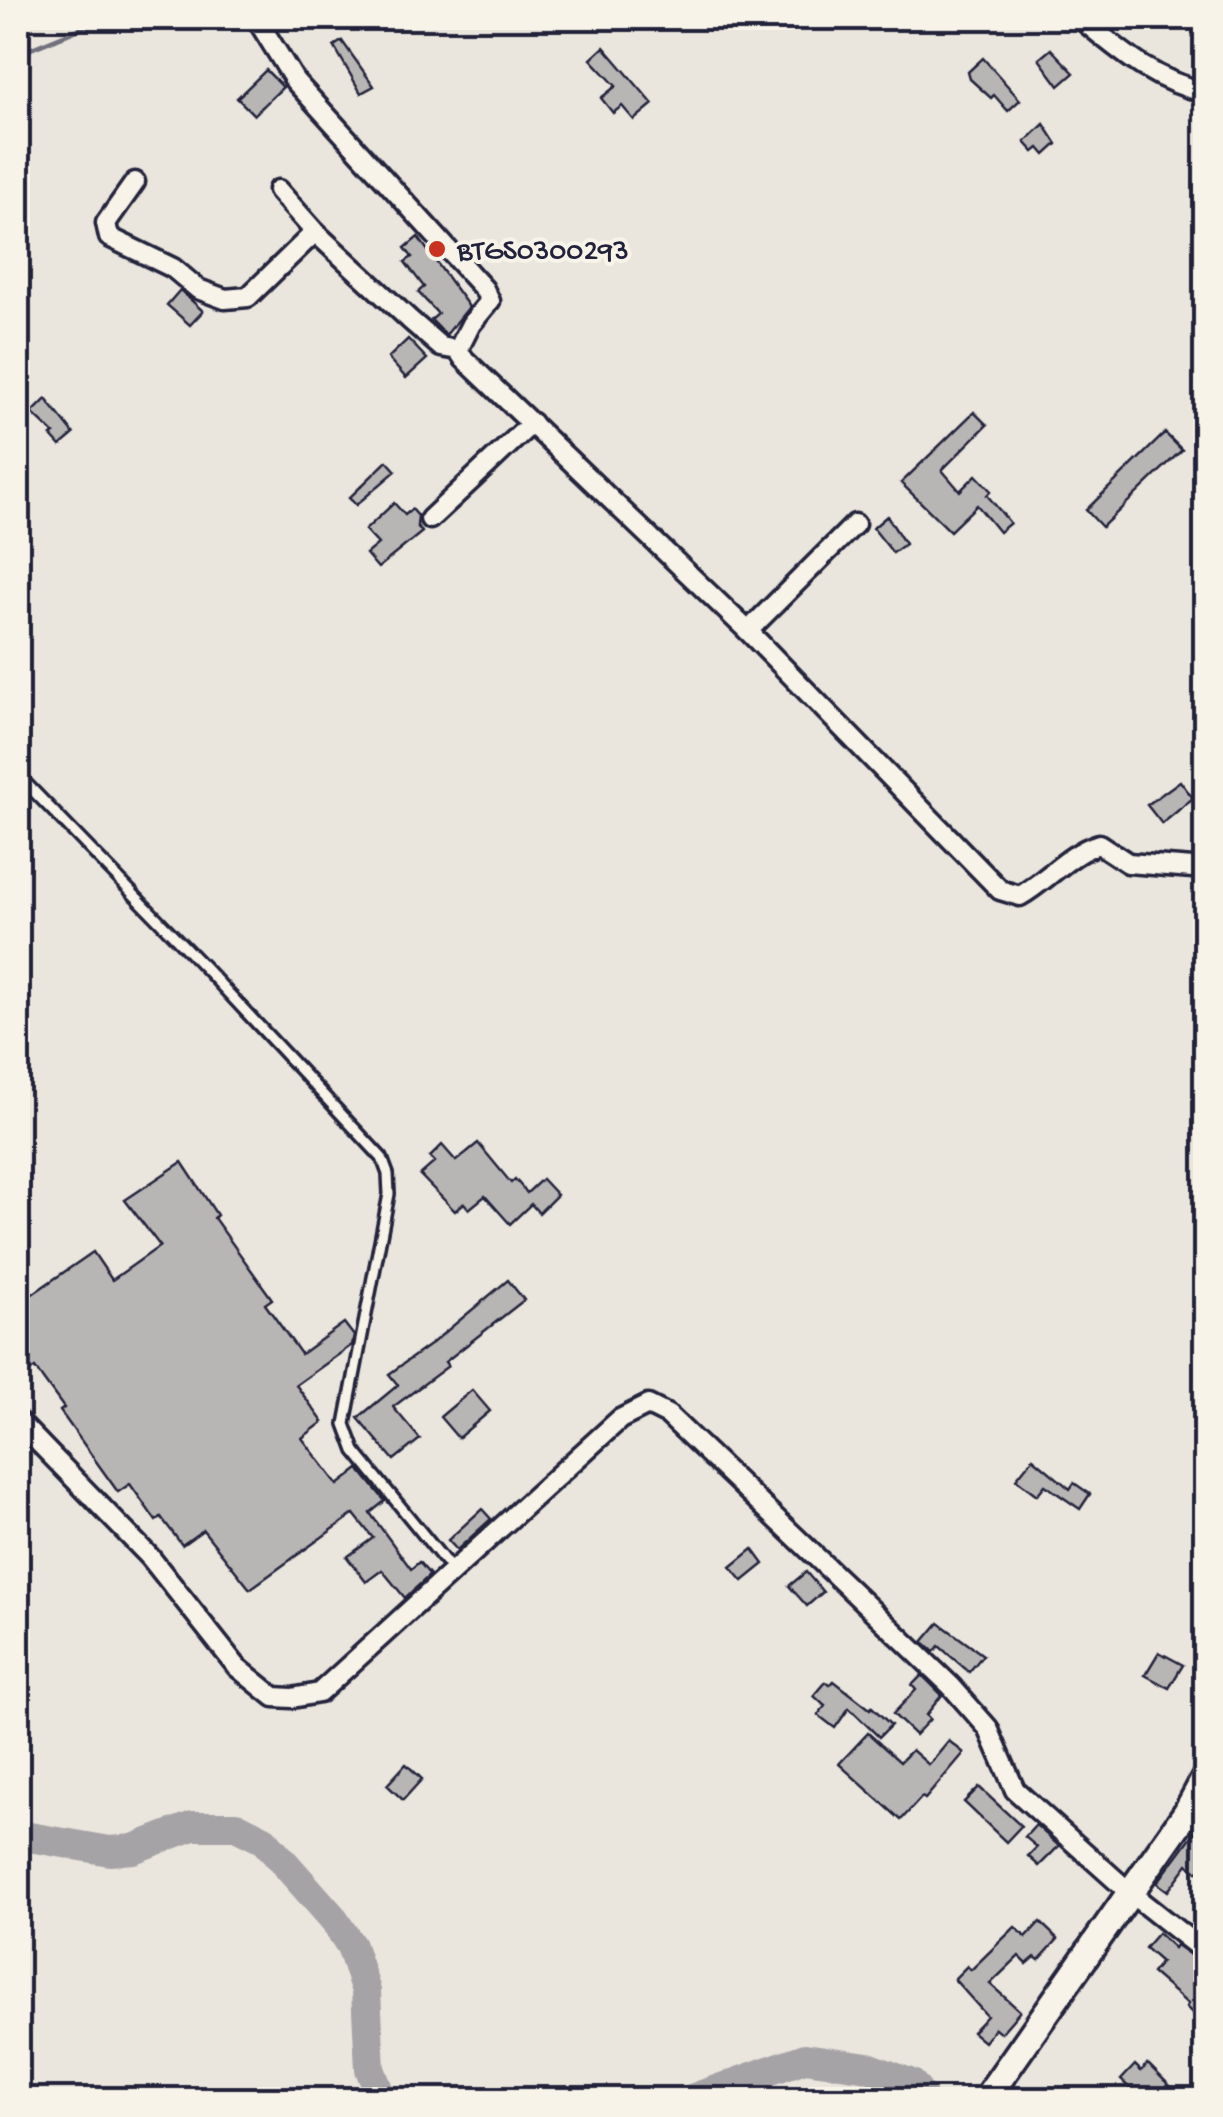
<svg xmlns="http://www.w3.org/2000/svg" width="1223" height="2117" font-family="'Gochi Hand',sans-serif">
	<rect width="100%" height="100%" fill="#eae6de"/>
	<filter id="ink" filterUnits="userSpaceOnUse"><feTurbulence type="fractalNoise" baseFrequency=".01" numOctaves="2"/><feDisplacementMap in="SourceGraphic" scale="20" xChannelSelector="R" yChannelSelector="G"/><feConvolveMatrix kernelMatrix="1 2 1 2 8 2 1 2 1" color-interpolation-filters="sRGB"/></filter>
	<g filter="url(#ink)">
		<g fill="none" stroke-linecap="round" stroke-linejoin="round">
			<path stroke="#716f7b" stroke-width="5" d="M 18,54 L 106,18"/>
			<g stroke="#a6a3a6" stroke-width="30">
				<path d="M 18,1835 L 110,1851 L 133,1849 L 193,1826 L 236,1826 L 264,1840 L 332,1917 L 351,1946 L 366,1991 L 370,2069 L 382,2100"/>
				<path d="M 688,2100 L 805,2058 L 868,2067 L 912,2084 L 924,2100"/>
			</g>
		</g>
		<g fill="#b8b6b5" stroke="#22223b" stroke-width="2.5">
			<path d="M 342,41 L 374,86 L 361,93 L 334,46 Z"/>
			<path d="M 604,47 L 653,104 L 634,120 L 622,106 L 613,113 L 601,98 L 616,86 L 591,59 Z"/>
			<path d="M 1051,49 L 1074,73 L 1059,86 L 1039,59 Z"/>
			<path d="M 983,58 L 1020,100 L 1008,111 L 994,95 L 991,98 L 970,79 L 968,72 Z"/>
			<path d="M 266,70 L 283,87 L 254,115 L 237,98 Z"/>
			<path d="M 1044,124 L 1057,144 L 1045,155 L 1039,148 L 1034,152 L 1025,142 Z"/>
			<path d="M 418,237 L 469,307 L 446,335 L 431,320 L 438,314 L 418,292 L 424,287 L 405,262 L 412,257 L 405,248 Z"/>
			<path d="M 180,290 L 203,311 L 190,325 L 167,305 Z"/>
			<path d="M 408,339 L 427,359 L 406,378 L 388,358 Z"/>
			<path d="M 46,399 L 74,434 L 60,446 L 51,436 L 54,434 L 32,413 Z"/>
			<path d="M 974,412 L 987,425 L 942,470 L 960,491 L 976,475 L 991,491 L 987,495 L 1010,523 L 999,532 L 977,505 L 950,531 L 901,483 Z"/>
			<path d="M 1165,433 L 1182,450 L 1102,527 L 1086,510 Z"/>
			<path d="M 387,461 L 396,471 L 356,505 L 349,498 Z"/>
			<path d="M 394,503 L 405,515 L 412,509 L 418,516 L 417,526 L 422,532 L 378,568 L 366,554 L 378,544 L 365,530 Z"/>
			<path d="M 887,516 L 905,544 L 893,553 L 873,528 Z"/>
			<path d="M 1180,781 L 1193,798 L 1162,824 L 1147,805 Z"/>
			<path d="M 478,1143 L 511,1183 L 515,1179 L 527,1193 L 542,1179 L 557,1195 L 539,1213 L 531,1204 L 510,1224 L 485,1196 L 469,1209 L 464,1203 L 455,1211 L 420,1175 L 435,1162 L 430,1157 L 442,1145 L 456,1161 Z"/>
			<path d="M 182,1162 L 217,1215 L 214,1218 L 272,1299 L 265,1304 L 301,1354 L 344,1323 L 354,1336 L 352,1345 L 296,1385 L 323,1422 L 302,1438 L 338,1485 L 359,1469 L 385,1501 L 370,1513 L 411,1569 L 419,1562 L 430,1575 L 405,1598 L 382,1570 L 366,1582 L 347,1557 L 373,1538 L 354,1514 L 250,1589 L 203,1530 L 182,1545 L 161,1517 L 156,1521 L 130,1484 L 118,1492 L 60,1411 L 64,1408 L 35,1368 L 28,1373 L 18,1358 L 18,1304 L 93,1252 L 112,1280 L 160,1246 L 125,1200 Z"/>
			<path d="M 508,1280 L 524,1300 L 445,1362 L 448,1366 L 393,1407 L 420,1439 L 394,1460 L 358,1418 L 398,1385 L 389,1374 L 431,1344 Z"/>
			<path d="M 472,1390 L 490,1411 L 458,1438 L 440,1417 Z"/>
			<path d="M 1033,1458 L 1070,1489 L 1074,1483 L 1090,1494 L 1080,1509 L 1045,1485 L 1037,1495 L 1016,1479 Z"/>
			<path d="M 482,1509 L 491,1519 L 457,1550 L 448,1540 Z"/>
			<path d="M 753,1549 L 764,1564 L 743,1581 L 731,1567 Z"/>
			<path d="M 806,1572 L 823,1592 L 807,1606 L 789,1586 Z"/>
			<path d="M 939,1623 L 983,1655 L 969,1672 L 939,1646 L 934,1652 L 923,1642 Z"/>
			<path d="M 1159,1652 L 1183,1665 L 1169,1688 L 1145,1675 Z"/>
			<path d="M 922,1675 L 942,1695 L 926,1715 L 930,1719 L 915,1735 L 893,1714 L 916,1690 L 912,1685 Z"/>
			<path d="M 834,1681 L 870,1709 L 872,1707 L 891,1725 L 879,1737 L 849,1708 L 835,1728 L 818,1715 L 825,1706 L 814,1696 L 826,1682 L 830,1685 Z"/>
			<path d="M 868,1733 L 900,1762 L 912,1750 L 929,1765 L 949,1741 L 964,1753 L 925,1799 L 922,1797 L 901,1820 L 839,1764 Z"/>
			<path d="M 406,1764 L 422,1779 L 403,1800 L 387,1785 Z"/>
			<path d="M 979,1787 L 1021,1826 L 1006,1842 L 964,1802 Z"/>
			<path d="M 1206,1817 L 1206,1863 L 1197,1872 L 1188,1864 L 1168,1891 L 1157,1883 Z"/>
			<path d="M 1036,1825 L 1059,1846 L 1039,1866 L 1028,1856 L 1037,1847 L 1025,1837 Z"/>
			<path d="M 1040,1922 L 1058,1939 L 1039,1960 L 1035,1957 L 1027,1964 L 1019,1956 L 990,1984 L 1020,2011 L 1001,2033 L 995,2028 L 984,2042 L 972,2032 L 987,2016 L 954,1979 L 967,1966 L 971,1970 L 1015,1927 L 1026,1937 Z"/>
			<path d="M 1158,1933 L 1174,1948 L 1176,1945 L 1206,1966 L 1206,2026 L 1186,2007 L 1188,2004 L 1152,1973 L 1161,1962 L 1145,1948 Z"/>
			<path d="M 1148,2064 L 1184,2100 L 1142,2100 L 1121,2080 L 1135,2065 L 1141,2071 Z"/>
		</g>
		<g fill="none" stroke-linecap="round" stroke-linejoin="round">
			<g stroke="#22223b" stroke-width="16">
				<path id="lane" d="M 18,775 L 206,969 L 382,1158 L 388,1174 L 389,1194 L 345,1424 L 355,1451 L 453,1571"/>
			</g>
			<g stroke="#22223b" stroke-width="25">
				<g id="street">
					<path d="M 256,18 L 295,81 L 484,289 L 490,301 L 471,324 L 458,350 L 464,359 L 748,631 L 1000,890 L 1020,896 C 1048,880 1069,853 1099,844 L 1128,863 L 1206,869"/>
					<path d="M 1080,18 C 1119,50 1154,82 1206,92"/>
					<path d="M 135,182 L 106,223 L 109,237 L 173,268 L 198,289 L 225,299 L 248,297 L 315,232"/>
					<path d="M 278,190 L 315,232 L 410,320 L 441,347 L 458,350"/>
					<path d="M 430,519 L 532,423"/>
					<path d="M 748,631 L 855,524"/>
					<path d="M 18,1421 L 150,1557 L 237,1667 L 274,1697 L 292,1698 L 319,1693 L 620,1419 L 648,1405 L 668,1415 L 951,1686 L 988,1728 L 1015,1790 L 1129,1892 L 1206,1953"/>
				</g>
			</g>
			<g stroke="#22223b" stroke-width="32">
				<path id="secondary" d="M 985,2100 L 1186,1813 L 1206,1776"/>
			</g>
			<use href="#lane" stroke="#f7f3e8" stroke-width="9"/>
			<use href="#street" stroke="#f7f3e8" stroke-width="18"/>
			<use href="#secondary" stroke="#f7f3e8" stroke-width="25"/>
		</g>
	</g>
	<circle fill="#c8321e" stroke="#f7f3e8" stroke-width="4" cx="437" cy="249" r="10"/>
	<g text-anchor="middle" stroke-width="8" stroke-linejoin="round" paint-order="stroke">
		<g font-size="30" fill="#22223b" stroke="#f7f3e8" text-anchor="start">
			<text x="457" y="259">BTGS0300293</text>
		</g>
	</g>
	<rect width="1223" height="2117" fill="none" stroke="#f7f3e8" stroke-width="60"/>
	<rect x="30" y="30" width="1163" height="2057" fill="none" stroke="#22223b" stroke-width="4" filter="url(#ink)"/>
</svg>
